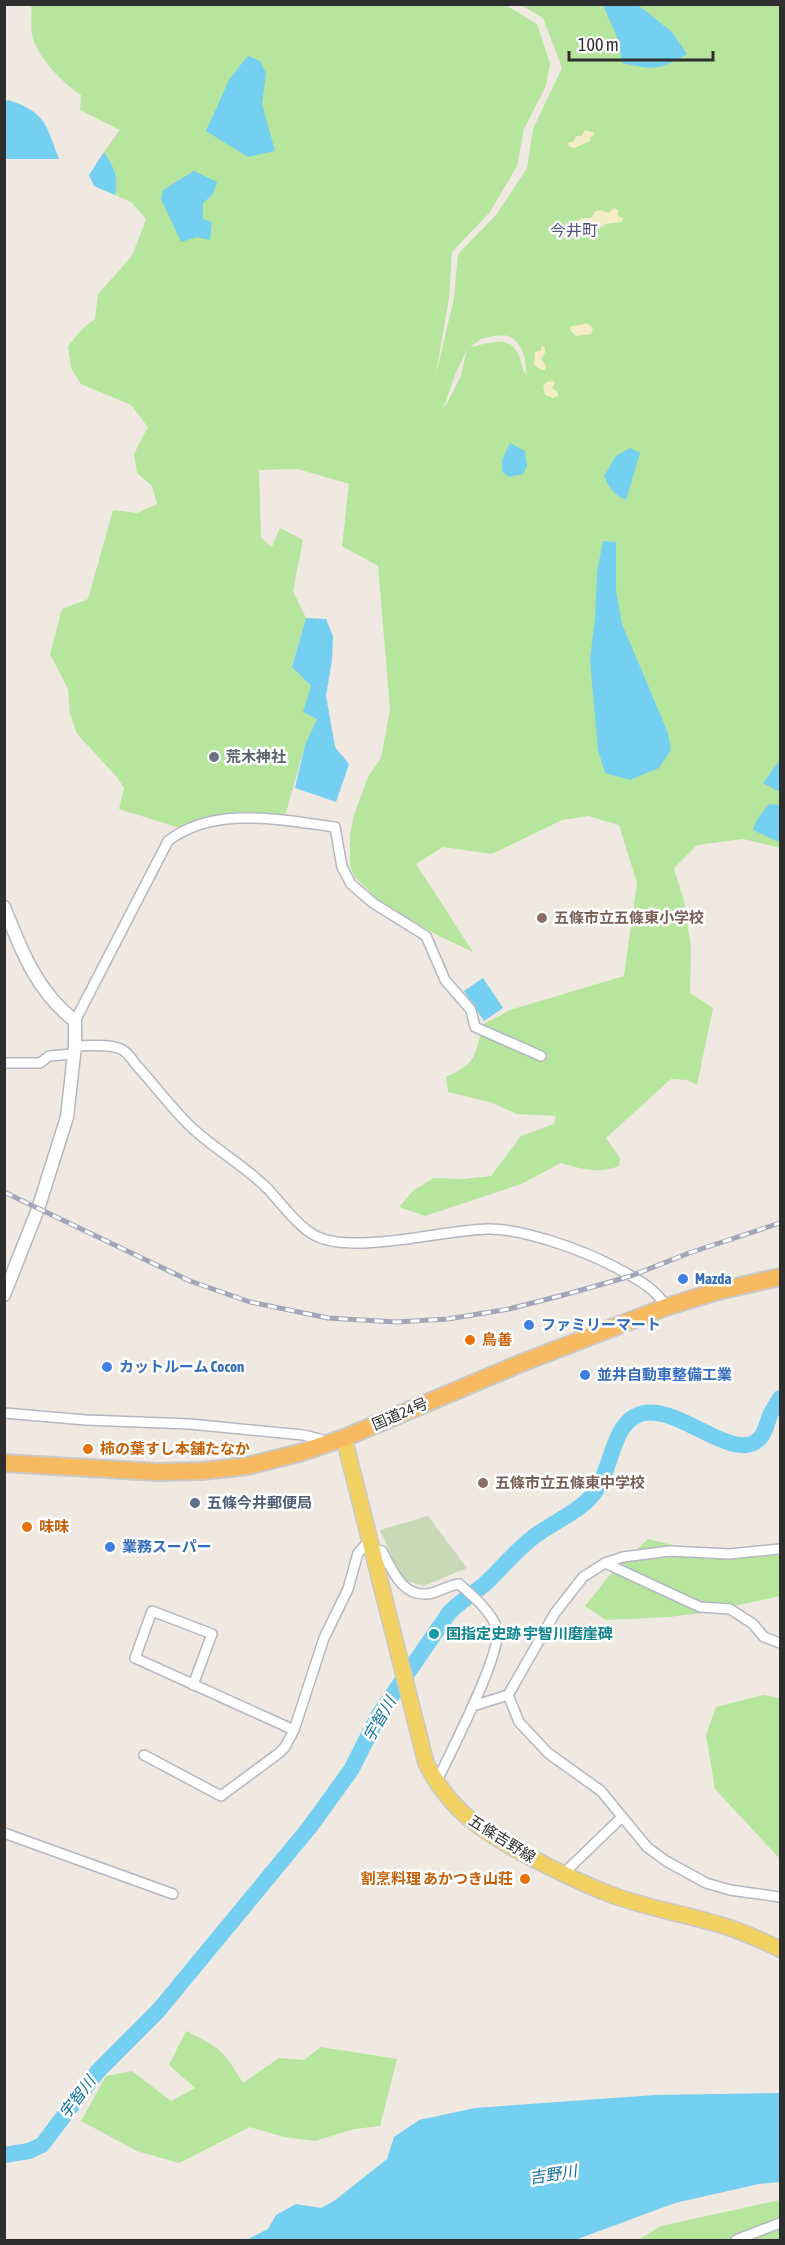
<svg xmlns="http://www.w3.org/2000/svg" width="785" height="2245" font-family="'Asap Condensed','Noto Sans JP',sans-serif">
	<rect width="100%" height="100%" fill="#efe9e1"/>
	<g fill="#b6e59e" fill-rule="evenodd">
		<path d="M 504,4 L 537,24 L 550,63 L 546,86 L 524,129 L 517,166 L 490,212 L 452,252 L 449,298 L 435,379 L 454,298 L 458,254 L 496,215 L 527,168 L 533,129 L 562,68 L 543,18 L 521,5 L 780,5 L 780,848 L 743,839 L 697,845 L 674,868 L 684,901 L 691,948 L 690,993 L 713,1008 L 697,1085 L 687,1080 L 671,1079 L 606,1138 L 620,1158 L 619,1166 C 599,1174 581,1169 561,1163 L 521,1184 L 425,1216 L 399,1207 L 414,1190 L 434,1178 L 463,1179 L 491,1176 L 521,1136 L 554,1124 L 556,1116 L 517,1114 L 490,1102 L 448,1092 L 446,1077 C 476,1064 476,1055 482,1025 L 510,1010 L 624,976 L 637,883 L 619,825 L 588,816 L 562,820 L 492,854 L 443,847 L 416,864 L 473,952 L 435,934 L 378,900 L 355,877 L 350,866 L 350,834 L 354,815 L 368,777 L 381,758 L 390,710 L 378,566 L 342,546 L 349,484 L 298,469 L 259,470 L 261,538 L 272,547 L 280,528 L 303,540 L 293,591 L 306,618 L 292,666 L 311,686 L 317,719 L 305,745 L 285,816 L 234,813 L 199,820 L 180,828 L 119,809 L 124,788 L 117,777 L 77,734 L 70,714 L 68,689 L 50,654 L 62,609 L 88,599 L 113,510 L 137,513 L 157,504 L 152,486 L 137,473 L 134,454 L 148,427 L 131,405 L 81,384 L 71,368 L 68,346 L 83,328 L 95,319 L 98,294 L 132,256 L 146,219 L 131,202 L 115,195 C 119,177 114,167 104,152 L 120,130 L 80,110 L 81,95 C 64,84 38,58 33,38 C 30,27 32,15 31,5 ZM 493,336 C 497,336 504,335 508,336 C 523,342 527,362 526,376 C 522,368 521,356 515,349 C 505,335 484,345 470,347 L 481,339 ZM 467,349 L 461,376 L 446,405 L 441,407 L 445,404 L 455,375 Z"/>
		<path d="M 648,1539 L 722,1557 L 780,1555 L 780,1596 L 702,1613 L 669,1617 L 606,1620 L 585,1606 L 609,1576 Z"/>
		<path d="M 763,1695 L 780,1698 L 780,1859 L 715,1789 L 706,1735 L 716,1707 Z"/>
		<path d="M 186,2031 C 221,2048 223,2050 243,2083 L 279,2058 L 304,2060 L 321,2047 L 397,2059 L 380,2126 L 354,2129 L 315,2141 L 284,2137 L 250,2127 L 179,2163 L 137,2151 L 81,2121 L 106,2076 L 132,2071 L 171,2101 L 195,2088 L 169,2065 Z"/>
		<path d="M 780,2200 L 780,2240 L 638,2240 L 661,2226 Z"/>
	</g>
	<g fill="#f3ecc5">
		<path d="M 585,130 L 595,133 L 591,137 L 590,141 L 575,148 L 569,147 L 568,143 L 574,141 L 576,136 L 582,136 Z"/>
		<path d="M 614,208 L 618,210 L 618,216 L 623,218 L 622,222 L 606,224 L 602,227 L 595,226 L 585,232 L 579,230 L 579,220 L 581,218 L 591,218 L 596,211 L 601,210 L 608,213 Z"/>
		<path d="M 587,323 L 593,328 L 591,334 L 576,336 L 570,330 L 570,327 Z"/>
		<path d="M 542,345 L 545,348 L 545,353 L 541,359 L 546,366 L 545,370 L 542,370 L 534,365 L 535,352 L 541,350 Z"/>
		<path d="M 553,381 L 555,383 L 552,388 L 558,393 L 558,396 L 553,398 L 545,395 L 543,386 L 546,382 Z"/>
	</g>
	<path fill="#c8d9b8" d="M 428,1516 L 467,1568 L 424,1586 L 406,1581 L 399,1573 L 380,1530 Z"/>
	<g fill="#75cff0">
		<path d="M 603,5 L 638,5 L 672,32 L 687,54 C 657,71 655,70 622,63 L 618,39 Z"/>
		<path d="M 248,56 L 260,61 L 266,73 L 262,104 L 275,151 L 248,157 L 206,131 L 230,78 Z"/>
		<path d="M 8,100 C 46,112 46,125 59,159 L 5,159 L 5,102 Z"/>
		<path d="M 104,152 C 114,167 119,177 115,195 L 94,186 L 89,175 Z"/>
		<path d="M 194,171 L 217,182 L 213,194 L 203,203 L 203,219 L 212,222 L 210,240 L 197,237 L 181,242 L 161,199 L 163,190 Z"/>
		<path d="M 510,443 L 525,451 L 527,466 L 523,474 L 509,477 L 502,471 L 502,460 Z"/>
		<path d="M 630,448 L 640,453 L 626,500 C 614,495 609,488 604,476 L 616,456 Z"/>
		<path d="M 603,541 L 616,542 L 616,590 L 622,624 L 668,733 L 671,750 L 659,768 L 630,780 L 605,773 L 598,750 L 590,660 L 595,617 L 597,572 Z"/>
		<path d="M 306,618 L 326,619 L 333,636 L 332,660 L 326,696 L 335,747 L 349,764 L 336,802 L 295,788 L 305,745 L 317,719 L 303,712 L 311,686 L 292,667 Z"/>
		<path d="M 780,760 L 780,792 L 763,783 Z"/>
		<path d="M 769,804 L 780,805 L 779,842 L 753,830 L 756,821 Z"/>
		<path d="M 483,978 L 503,1008 L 484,1021 L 464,991 Z"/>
		<path d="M 780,2093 L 780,2182 L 759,2184 L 675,2203 L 575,2240 L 246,2240 L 268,2229 L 276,2215 L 296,2204 L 321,2208 L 334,2201 L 387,2159 L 394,2137 L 419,2120 L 475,2108 L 655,2095 Z"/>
	</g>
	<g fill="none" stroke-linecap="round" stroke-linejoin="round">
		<path stroke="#75cff0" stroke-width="16" d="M 4,2155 L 29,2151 L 42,2145 L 98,2071 L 158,2011 L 309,1828 L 351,1770 L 380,1713 L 449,1613 C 460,1601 475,1593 487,1582 C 504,1566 518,1548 536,1535 C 551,1524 577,1512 589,1499 C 612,1476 610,1431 634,1417 C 671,1394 733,1468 760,1438 C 766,1432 767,1421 771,1413 C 774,1408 777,1403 780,1398"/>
		<g stroke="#b4b7c1" stroke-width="12">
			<g id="minor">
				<path d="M 75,1021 L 168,841 C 215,805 281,820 335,827 L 342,867 L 351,884 L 373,903 L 426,936 L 445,980 L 471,1010 L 475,1027 L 541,1056"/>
				<path d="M 75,1046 C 87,1046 114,1043 124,1051 C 130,1055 134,1063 139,1068 C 156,1087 172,1108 190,1126 C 214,1149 244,1165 268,1189 C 281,1203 299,1228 316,1236 C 354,1255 443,1230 487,1229 C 522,1228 582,1250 613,1266 C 631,1276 656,1287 666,1307"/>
				<path d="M 4,1063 L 40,1063 L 49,1056 L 73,1054"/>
				<path d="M 4,1413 L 86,1420 L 190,1424 L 303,1435 L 320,1439 L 327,1443"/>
				<path d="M 373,1549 L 382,1551 C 392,1569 401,1596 427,1594 C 438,1593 448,1585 459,1584 C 472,1595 492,1612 497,1629 C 503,1652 448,1757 436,1783"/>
				<path d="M 605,1563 L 700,1607 L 730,1609 L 753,1624 L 764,1637 L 780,1643"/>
				<path d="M 193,1685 L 212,1634 L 152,1611 L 135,1658 L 294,1730"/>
				<path d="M 508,1695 L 519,1722 L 548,1753 L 601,1791 L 647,1847 L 666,1861 L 706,1883 L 730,1890 L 780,1897"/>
				<path d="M 473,1706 L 508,1695 L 555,1613 L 583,1577 L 605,1563 L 623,1557 L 670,1551 L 729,1554 L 780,1549"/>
				<path d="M 144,1755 L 221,1796 L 279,1753 L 285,1747 L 294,1730 L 324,1638 L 348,1589 L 358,1553 L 370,1540"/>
				<path d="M 4,1833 L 173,1894"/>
				<path d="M 563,1874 L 622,1817"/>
				<path d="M 736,2240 L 780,2223"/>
			</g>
		</g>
		<g stroke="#b4b7c1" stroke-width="15">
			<path id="tertiary" d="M 4,907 C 21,950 37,992 75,1021 L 75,1046 L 67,1117 L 38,1209 L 4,1295"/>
		</g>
		<g stroke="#c9c9c9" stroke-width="18">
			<path id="primary" d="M 344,1438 L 426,1763 C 449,1809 480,1830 524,1854 C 551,1868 578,1882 607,1893 C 644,1908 683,1913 721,1925 C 742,1931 761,1940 780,1949"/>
		</g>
		<g stroke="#c9c9c9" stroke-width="20">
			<path id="trunk" d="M 4,1463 L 157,1472 L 202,1471 L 247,1466 L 299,1453 L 344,1438 L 519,1364 L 666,1307 L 718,1291 L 780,1277"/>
		</g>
		<use href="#minor" stroke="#fff" stroke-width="9"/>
		<use href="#tertiary" stroke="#fff" stroke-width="12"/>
		<use href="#primary" stroke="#f2d163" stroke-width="15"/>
		<use href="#trunk" stroke="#f8ba60" stroke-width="16"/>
		<g stroke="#a3a6b8" stroke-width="5">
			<path id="rail" d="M 4,1192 L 190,1281 L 250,1302 L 328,1318 L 396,1322 L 448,1319 L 509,1309 L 571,1293 L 631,1276 L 689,1253 L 780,1223"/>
		</g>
		<use href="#rail" stroke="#fff" stroke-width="3" stroke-dasharray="9" stroke-linecap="butt"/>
	</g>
	<circle fill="#6b7280" stroke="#fff" stroke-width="2" cx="214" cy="757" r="6"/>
	<g fill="#8d6e63" stroke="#fff" stroke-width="2">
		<circle cx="542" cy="918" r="6"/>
		<circle cx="483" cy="1483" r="6"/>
	</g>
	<g fill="#3f7fe0" stroke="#fff" stroke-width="2">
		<circle cx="683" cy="1279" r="6"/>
		<circle cx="529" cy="1325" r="6"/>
		<circle cx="107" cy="1367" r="6"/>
		<circle cx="585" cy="1375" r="6"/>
		<circle cx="110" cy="1547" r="6"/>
	</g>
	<g fill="#e8710a" stroke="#fff" stroke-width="2">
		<circle cx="470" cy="1340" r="6"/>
		<circle cx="88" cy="1449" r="6"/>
		<circle cx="27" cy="1527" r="6"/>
		<circle cx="525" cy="1879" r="6"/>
	</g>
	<circle fill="#5c6f8a" stroke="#fff" stroke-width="2" cx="195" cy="1503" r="6"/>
	<circle fill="#0f9aa8" stroke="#fff" stroke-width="2" cx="434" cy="1634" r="6"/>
	<g text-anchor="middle" stroke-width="5" stroke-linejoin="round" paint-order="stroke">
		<g font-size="15" font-weight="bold" fill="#5b616d" stroke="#fff" text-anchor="start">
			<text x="226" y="762">荒木神社</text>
		</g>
		<g font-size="15" font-weight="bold" fill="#785e54" stroke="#fff" text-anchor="start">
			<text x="554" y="923">五條市立五條東小学校</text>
			<text x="495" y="1488">五條市立五條東中学校</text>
		</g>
		<g font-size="15" font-weight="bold" fill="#366cbe" stroke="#fff" text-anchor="start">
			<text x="695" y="1284">Mazda</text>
			<text x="541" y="1330">ファミリーマート</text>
			<text x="119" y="1372">カットルーム Cocon</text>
			<text x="597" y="1380">並井自動車整備工業</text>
			<text x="122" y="1552">業務スーパー</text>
		</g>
		<g font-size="15" font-weight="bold" fill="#c56008" stroke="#fff" text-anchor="start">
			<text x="482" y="1345">鳥善</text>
			<text x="100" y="1454">柿の葉すし本舗たなか</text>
			<text x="39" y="1532">味味</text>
			<text x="513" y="1884" text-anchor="end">割烹料理 あかつき山荘</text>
		</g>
		<g font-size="15" fill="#2e2e2e" stroke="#fff">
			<text transform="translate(400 1414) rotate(-23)" y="5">国道24号</text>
			<text transform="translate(502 1839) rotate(32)" y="5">五條吉野線</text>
		</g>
		<g font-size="15" font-weight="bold" fill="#4e5e75" stroke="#fff" text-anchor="start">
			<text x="207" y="1508">五條今井郵便局</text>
		</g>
		<g font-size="15" font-weight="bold" fill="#0d838f" stroke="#fff" text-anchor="start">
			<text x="446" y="1639">国指定史跡 宇智川磨崖碑</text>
		</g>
		<g font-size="16" fill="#4d5680" stroke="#fff">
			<text x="574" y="236">今井町</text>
		</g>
		<g font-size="16" font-style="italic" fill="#0d6fa3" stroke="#fff">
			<text transform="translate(379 1719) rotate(-60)" y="6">宇智川</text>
			<text transform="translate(77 2097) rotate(-53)" y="6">宇智川</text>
			<text transform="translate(553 2174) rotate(-9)" y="6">吉野川</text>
		</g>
	</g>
	<rect width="785" height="2245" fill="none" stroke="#2e2e2e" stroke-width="12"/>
	<path d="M569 51v9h144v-9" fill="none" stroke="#2e2e2e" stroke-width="3"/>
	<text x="578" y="51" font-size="18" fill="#2e2e2e" stroke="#ffffff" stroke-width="4.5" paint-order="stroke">100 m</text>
</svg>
